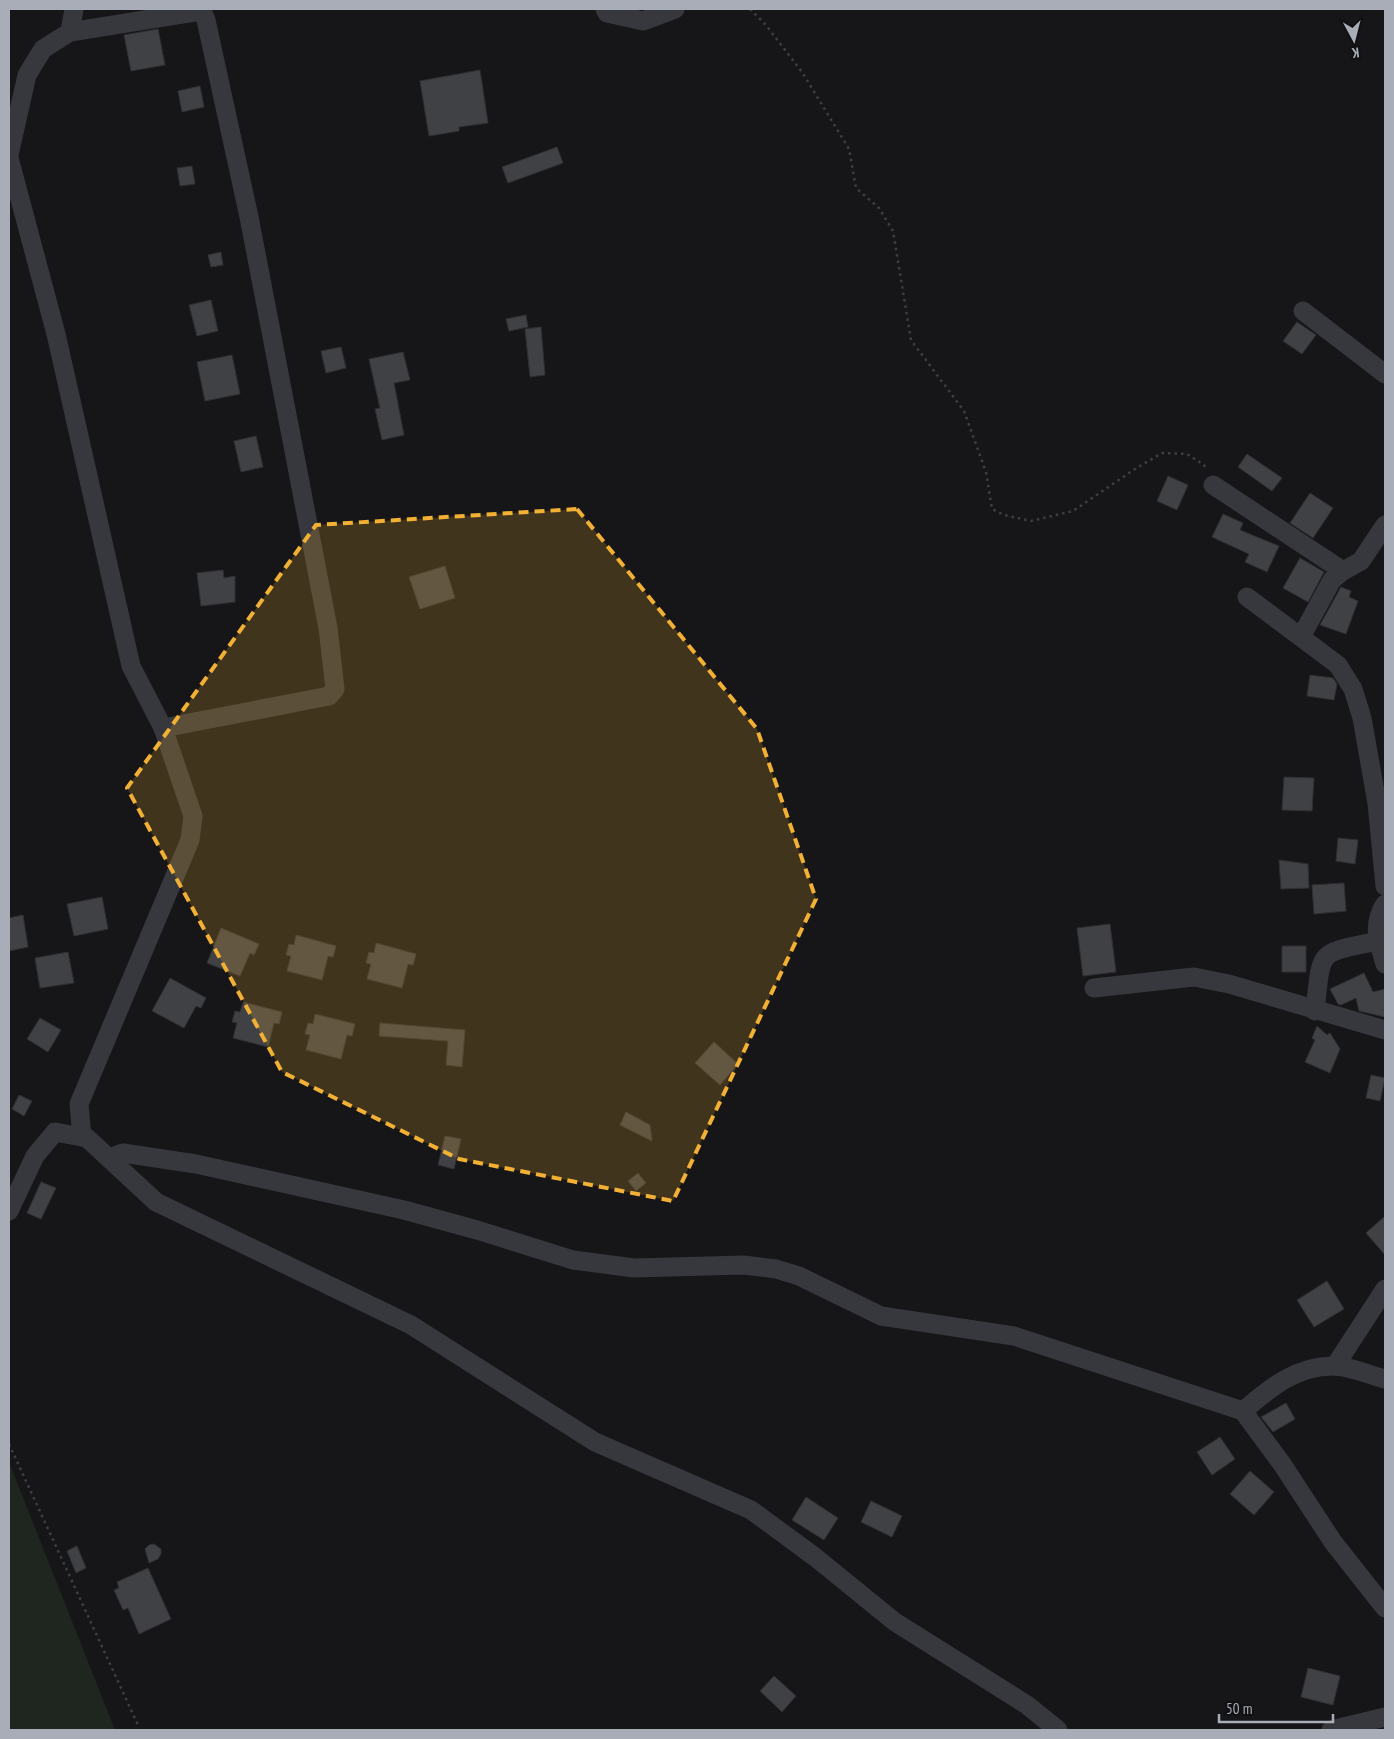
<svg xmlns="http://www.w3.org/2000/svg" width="1394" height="1739" font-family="'PT Sans Narrow',sans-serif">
	<rect width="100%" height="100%" fill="#161618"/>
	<path fill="#1e261f" d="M 9,1462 L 115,1730 L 9,1730 Z"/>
	<g fill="#404145" stroke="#303034">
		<path d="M 158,29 L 165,65 L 131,71 L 124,35 Z"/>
		<path d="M 480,70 L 488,123 L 459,127 L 459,131 L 429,136 L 420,81 Z"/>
		<path d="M 200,86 L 204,107 L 182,112 L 178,91 Z"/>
		<path d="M 557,147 L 563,163 L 508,183 L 502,167 Z"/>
		<path d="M 192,166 L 195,184 L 180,186 L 177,168 Z"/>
		<path d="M 221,252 L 223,265 L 211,267 L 208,255 Z"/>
		<path d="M 211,300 L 218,331 L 197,336 L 189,305 Z"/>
		<path d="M 526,315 L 528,327 L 509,331 L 506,319 Z"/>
		<path d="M 1297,322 L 1316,335 L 1302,354 L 1283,341 Z"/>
		<path d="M 541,327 L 545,375 L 530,377 L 525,329 Z"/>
		<path d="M 341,347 L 346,368 L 326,373 L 321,351 Z"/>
		<path d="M 403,352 L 410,380 L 394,383 L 404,435 L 382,440 L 375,409 L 380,408 L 369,359 Z"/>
		<path d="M 232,355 L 240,394 L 205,401 L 197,362 Z"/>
		<path d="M 256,436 L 263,467 L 241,472 L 234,441 Z"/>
		<path d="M 1247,454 L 1282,478 L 1272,491 L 1238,467 Z"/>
		<path d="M 1168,476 L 1188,485 L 1177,510 L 1157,501 Z"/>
		<path d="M 1310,493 L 1333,508 L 1313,538 L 1290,523 Z"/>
		<path d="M 1223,514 L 1243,523 L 1240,530 L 1279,546 L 1267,572 L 1245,562 L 1249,554 L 1212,537 Z"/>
		<path d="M 1300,558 L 1324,572 L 1308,602 L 1283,588 Z"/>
		<path d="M 445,566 L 455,598 L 420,609 L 409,577 Z"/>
		<path d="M 223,570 L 224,578 L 235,576 L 235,602 L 201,606 L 197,573 Z"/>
		<path d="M 1341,587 L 1351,591 L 1349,597 L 1358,601 L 1346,634 L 1320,625 Z"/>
		<path d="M 1310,675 L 1333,678 L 1337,684 L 1334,700 L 1307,696 Z"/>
		<path d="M 1284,777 L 1314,778 L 1312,811 L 1282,810 Z"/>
		<path d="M 1338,838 L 1358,840 L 1355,864 L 1336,861 Z"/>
		<path d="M 1279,860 L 1308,864 L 1309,888 L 1281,889 Z"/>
		<path d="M 1344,883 L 1346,911 L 1314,914 L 1312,885 Z"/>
		<path d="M 102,897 L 108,929 L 74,936 L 67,904 Z"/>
		<path d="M 23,915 L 28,947 L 9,951 L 9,918 Z"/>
		<path d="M 1110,924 L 1116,972 L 1083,976 L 1077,928 Z"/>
		<path d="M 221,928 L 259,944 L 254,955 L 250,953 L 240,976 L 207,963 Z"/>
		<path d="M 296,935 L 336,946 L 333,957 L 328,956 L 322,980 L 287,971 L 291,956 L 286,955 L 289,944 L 294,945 Z"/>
		<path d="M 376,943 L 416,954 L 413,965 L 408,964 L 402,988 L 367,979 L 371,964 L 366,963 L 369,952 L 374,953 Z"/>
		<rect x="1282" y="946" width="24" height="26"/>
		<path d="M 68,952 L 74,983 L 40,988 L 35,958 Z"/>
		<path d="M 1364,973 L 1373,992 L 1385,989 L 1385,1017 L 1359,1011 L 1356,998 L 1341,1005 L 1338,1004 L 1330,989 Z"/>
		<path d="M 170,978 L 206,998 L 201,1008 L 196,1006 L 184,1028 L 152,1011 Z"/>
		<path d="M 243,1002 L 282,1012 L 279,1024 L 274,1023 L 268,1047 L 233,1038 L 237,1023 L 232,1022 L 235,1011 L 240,1012 Z"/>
		<path d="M 315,1014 L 355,1024 L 352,1036 L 347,1035 L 341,1059 L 306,1050 L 310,1035 L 305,1034 L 308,1023 L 313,1024 Z"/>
		<path d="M 40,1018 L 61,1030 L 48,1052 L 27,1039 Z"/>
		<path d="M 380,1023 L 465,1030 L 462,1067 L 446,1065 L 448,1041 L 379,1036 Z"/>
		<path d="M 1317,1026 L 1327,1035 L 1330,1033 L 1340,1049 L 1330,1073 L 1305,1062 L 1315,1040 L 1312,1038 Z"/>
		<path d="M 714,1042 L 738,1064 L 720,1085 L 695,1063 Z"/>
		<path d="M 1371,1075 L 1385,1078 L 1380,1101 L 1366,1098 Z"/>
		<path d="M 19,1095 L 32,1101 L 24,1116 L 12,1109 Z"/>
		<path d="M 626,1112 L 650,1125 L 652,1141 L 620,1125 Z"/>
		<path d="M 445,1136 L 461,1139 L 454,1169 L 438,1165 Z"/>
		<path d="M 638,1173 L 646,1183 L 636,1191 L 628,1181 Z"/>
		<path d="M 41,1182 L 56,1188 L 41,1219 L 27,1213 Z"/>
		<path d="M 1385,1216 L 1385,1255 L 1366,1233 Z"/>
		<path d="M 1327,1281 L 1344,1309 L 1314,1327 L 1297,1300 Z"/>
		<path d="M 1286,1403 L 1295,1419 L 1273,1432 L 1261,1417 Z"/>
		<path d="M 1220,1437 L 1235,1459 L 1212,1475 L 1197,1452 Z"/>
		<path d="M 1250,1471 L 1274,1492 L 1254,1515 L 1230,1494 Z"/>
		<path d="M 806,1497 L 838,1518 L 824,1540 L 792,1520 Z"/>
		<path d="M 871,1501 L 902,1516 L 892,1537 L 861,1522 Z"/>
		<path d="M 154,1544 L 161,1549 L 161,1554 L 158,1559 L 149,1563 L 145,1549 L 149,1545 Z"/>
		<path d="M 77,1546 L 86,1568 L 76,1573 L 67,1551 Z"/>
		<path d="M 148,1568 L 171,1619 L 139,1634 L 128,1608 L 123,1610 L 114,1590 L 119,1588 L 117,1582 Z"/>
		<path d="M 1308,1668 L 1340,1676 L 1333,1705 L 1301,1697 Z"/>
		<path d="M 774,1676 L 796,1696 L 782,1712 L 760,1691 Z"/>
	</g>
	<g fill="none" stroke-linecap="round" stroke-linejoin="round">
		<g stroke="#3d3f44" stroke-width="2.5" stroke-dasharray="2.5 4" stroke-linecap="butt">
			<path d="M 750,9 L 765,24 L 802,72 L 849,149 L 856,188 L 879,208 L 893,231 L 911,340 L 964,411 L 986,472 L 992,509 L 1004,515 L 1031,521 L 1073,511 L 1135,469 L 1162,453 L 1187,454 L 1204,465 L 1206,470"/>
			<path d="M 9,1444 L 138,1725"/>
		</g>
		<g stroke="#37383d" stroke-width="19">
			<path d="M 605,9 L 607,13 L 643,21 L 675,9"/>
			<path d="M 70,32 L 74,9"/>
			<path d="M 9,155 L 27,75 L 43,49 L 70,32 L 201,11"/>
			<path d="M 9,158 L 56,334 L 131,666 L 163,728 L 193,816 L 190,840 L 79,1104 L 82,1137"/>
			<path d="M 1303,311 L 1385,374"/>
			<path d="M 1213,485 L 1343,571"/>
			<path d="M 1247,597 L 1338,665 L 1353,689 L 1362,718 L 1377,803 L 1385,886"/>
			<path d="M 1301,637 L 1332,580 L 1343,571 L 1361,561 L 1385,525"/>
			<path d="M 163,728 L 329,696 L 335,689 L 328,628 L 249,217 L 206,20 L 201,9"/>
			<path d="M 1385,904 C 1372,924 1378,941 1385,964"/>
			<path d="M 1094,988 L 1194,977 L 1229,984 L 1385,1030"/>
			<path d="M 1315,1011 C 1322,948 1316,954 1378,941"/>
			<path d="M 109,1158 L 123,1153 L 196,1164 L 404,1210 L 477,1230 L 573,1260 L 634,1268 L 744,1265 L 776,1269 L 799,1276 L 881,1316 L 1014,1336 L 1243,1411 L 1282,1464 L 1333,1542 L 1385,1608"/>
			<path d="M 9,1211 L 35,1156 L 55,1132 L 87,1138 L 156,1202 L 411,1325 L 595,1442 L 751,1510 L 815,1557 L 895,1622 L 1027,1705 L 1058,1730"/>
			<path d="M 1335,1366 L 1385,1289"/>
			<path d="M 1243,1411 C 1270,1388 1296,1366 1333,1366 C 1350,1366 1369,1375 1385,1379"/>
			<path d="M 1331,1730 L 1385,1717"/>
		</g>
	</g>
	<path fill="#f2b134" fill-opacity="0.2" stroke="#f2b134" stroke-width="4" stroke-dasharray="10 6" stroke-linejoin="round" d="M 577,509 L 757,729 L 816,899 L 673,1201 L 459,1159 L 282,1072 L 127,788 L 316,525 Z"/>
	<rect width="1394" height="1739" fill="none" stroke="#a8adb8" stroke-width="20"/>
	<g transform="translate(1354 40) rotate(173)" stroke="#111113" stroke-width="4" paint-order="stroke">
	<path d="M0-4L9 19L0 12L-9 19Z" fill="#a8adb8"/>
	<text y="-8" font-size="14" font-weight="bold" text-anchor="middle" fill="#a8adb8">K</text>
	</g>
	<path d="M1219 1714v8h114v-8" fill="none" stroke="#a8adb8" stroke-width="2.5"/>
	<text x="1226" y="1714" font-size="15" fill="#a8adb8" stroke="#111113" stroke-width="4" paint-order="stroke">50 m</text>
</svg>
